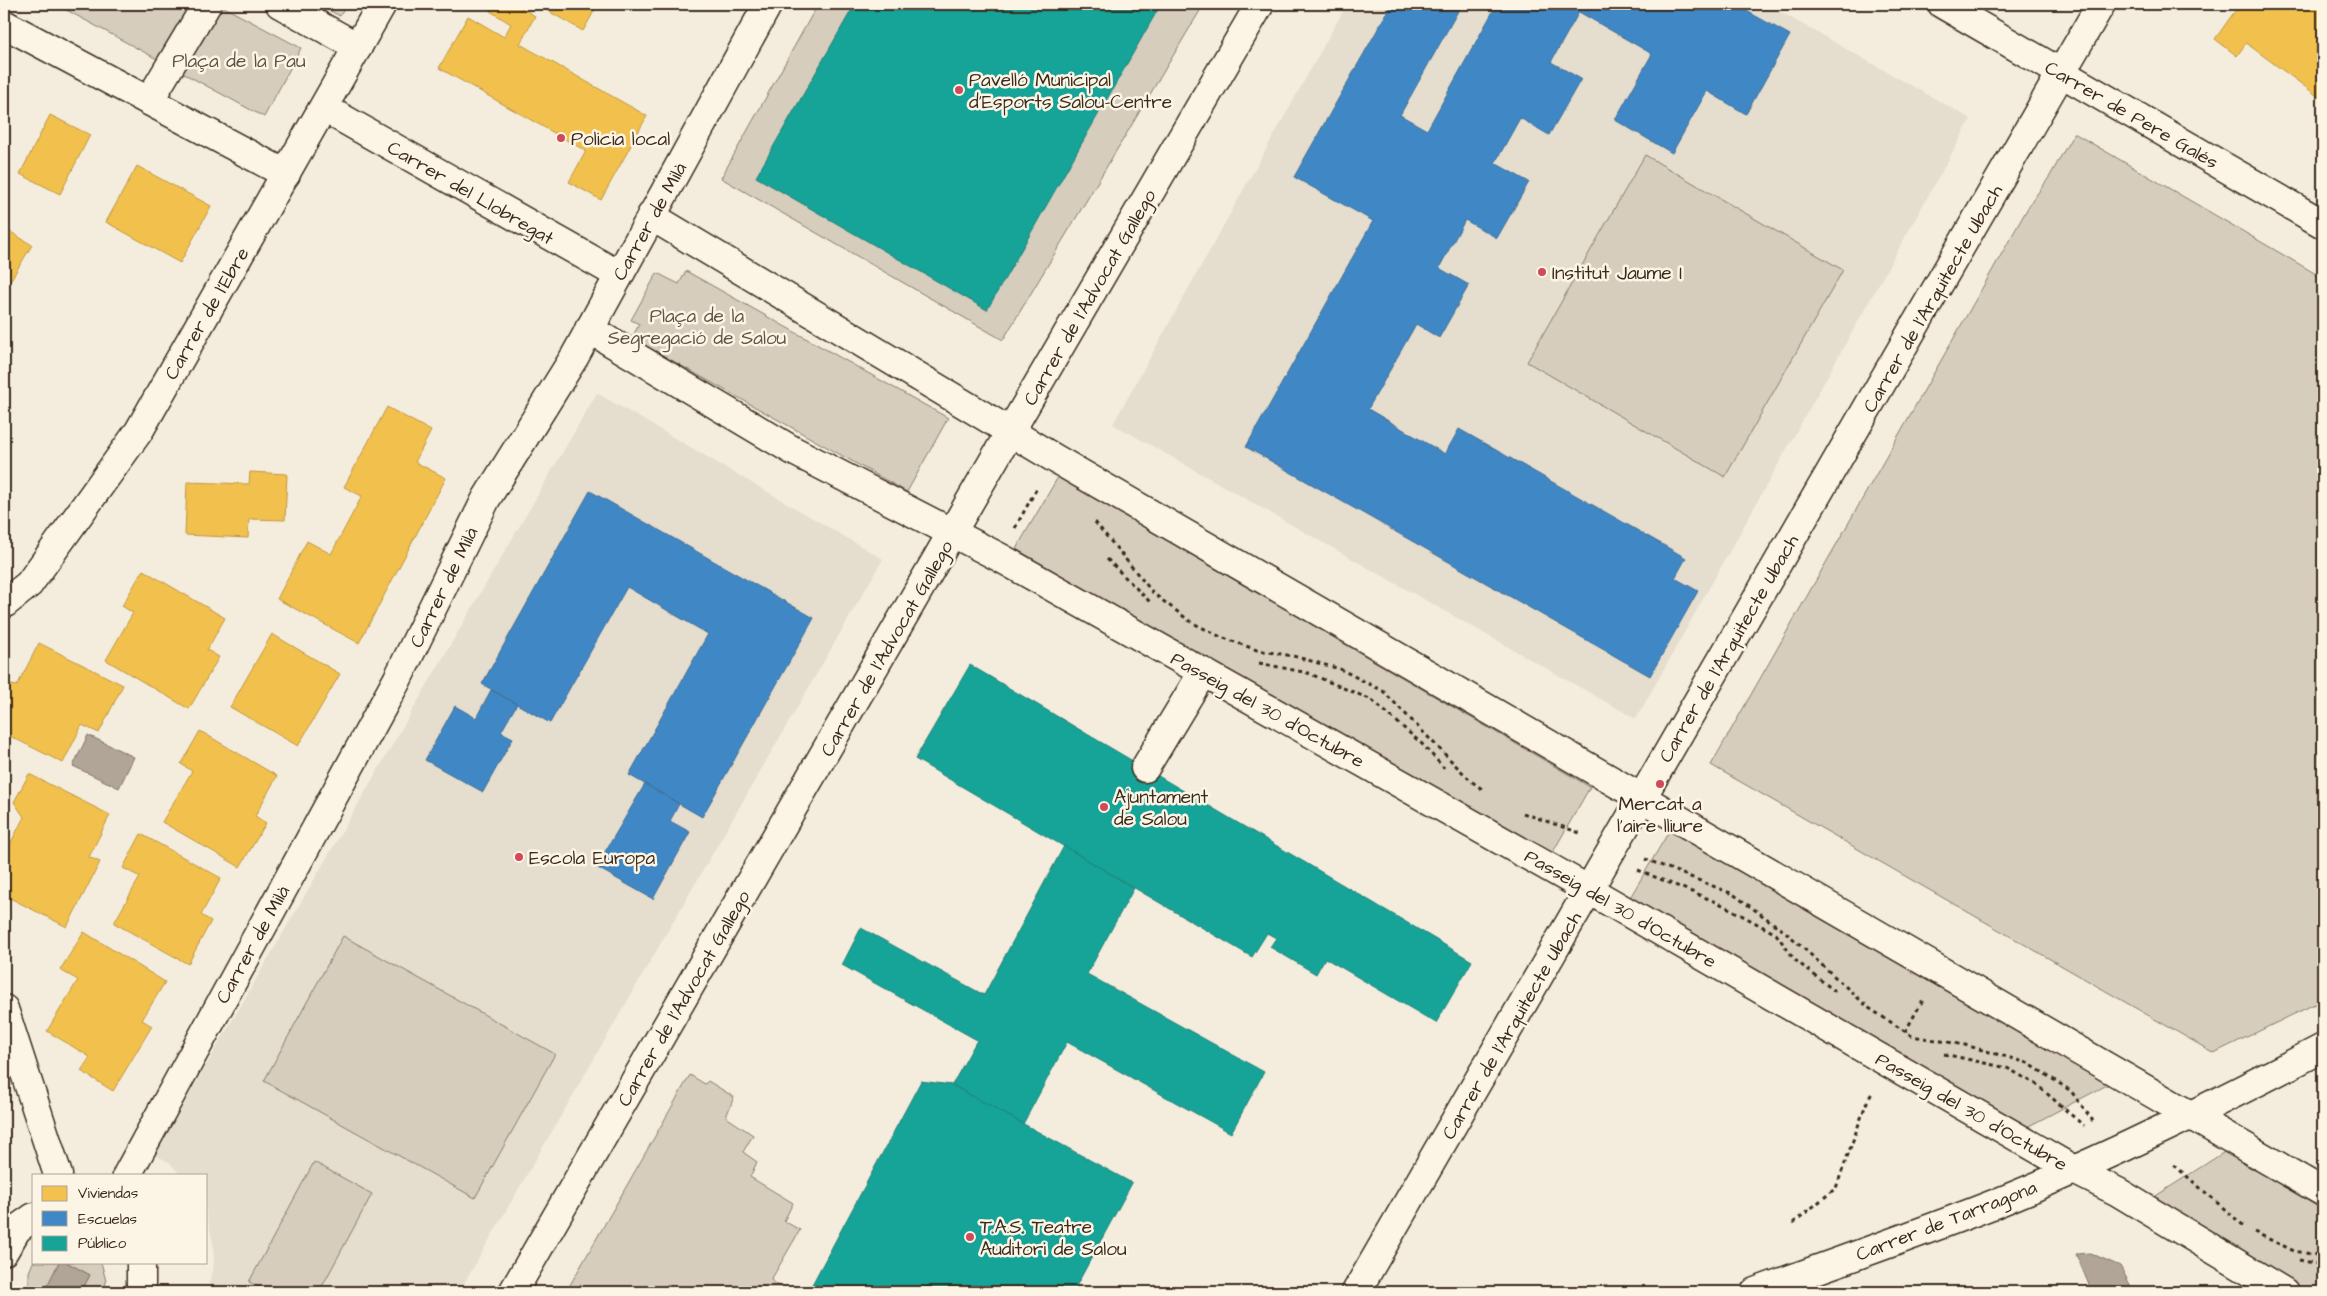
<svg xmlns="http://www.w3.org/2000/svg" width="2327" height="1296" font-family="'Architects Daughter',sans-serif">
	<rect width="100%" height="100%" fill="#f4eddd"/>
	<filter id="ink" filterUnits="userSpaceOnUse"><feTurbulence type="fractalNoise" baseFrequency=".02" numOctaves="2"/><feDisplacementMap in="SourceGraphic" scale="10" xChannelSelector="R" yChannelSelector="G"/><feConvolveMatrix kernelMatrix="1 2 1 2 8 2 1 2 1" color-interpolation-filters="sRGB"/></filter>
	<g filter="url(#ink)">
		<g fill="#e5ddce">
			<path d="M 1347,4 L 1766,4 L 1971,119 L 1636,719 L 1113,424 Z"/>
			<path d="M 597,393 L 883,559 L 459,1292 L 207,1292 L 214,1263 L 213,1242 L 206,1214 L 206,1175 L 181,1175 L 169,1162 L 154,1155 Z"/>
		</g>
		<g fill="#d6cdbd" stroke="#887c6e">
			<path d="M 60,4 L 218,4 L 301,48 L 264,117 L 59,6 Z"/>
			<path d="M 317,4 L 347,4 L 340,16 Z"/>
			<path d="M 818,4 L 1204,4 L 1003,340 L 721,178 Z"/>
			<path d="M 2074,133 L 2323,278 L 2323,1000 L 2214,1053 L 1711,765 L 2030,204 L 2050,176 Z"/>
			<path d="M 1645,155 L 1843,270 L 1725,477 L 1527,362 Z"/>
			<path d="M 686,271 L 948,418 L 907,492 L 632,338 L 639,324 L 631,320 L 657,273 L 679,284 Z"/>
			<path d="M 1058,477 L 1590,787 L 1549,859 L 1016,549 Z"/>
			<path d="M 1671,828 L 2111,1083 L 2027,1127 L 1628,901 Z"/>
			<path d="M 343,936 L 555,1054 L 475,1198 L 264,1081 Z"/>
			<path d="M 690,1075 L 705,1084 L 708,1081 L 734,1097 L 726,1117 L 753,1135 L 743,1152 L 757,1162 L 750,1177 L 793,1203 L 784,1221 L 800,1230 L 771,1280 L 788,1292 L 566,1292 Z"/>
			<path d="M 2226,1151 L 2323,1208 L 2323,1292 L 2305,1292 L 2151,1199 Z"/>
			<path d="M 314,1162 L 372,1194 L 319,1292 L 269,1292 L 249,1282 Z"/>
			<path d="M 34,1260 L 34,1262 L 59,1262 L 47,1288 L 54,1292 L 29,1292 L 29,1272 Z"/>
			<path d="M 66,1262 L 101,1262 L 106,1281 L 105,1292 L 81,1292 L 90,1275 Z"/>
		</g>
		<g fill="#b0a596" stroke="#817466">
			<path d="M 88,735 L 134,757 L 119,788 L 73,766 Z"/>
			<path d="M 2090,1253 L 2120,1266 L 2134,1292 L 2092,1292 L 2076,1254 Z"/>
			<path d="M 59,1262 L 66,1262 L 90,1275 L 81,1292 L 54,1292 L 46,1288 Z"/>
		</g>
		<g fill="#f2c14e" stroke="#bb9440">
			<path d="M 494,4 L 515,4 L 535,16 L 520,44 L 647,116 L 601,200 L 569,182 L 586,151 L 439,68 L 468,16 L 504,37 L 511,24 L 490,11 Z"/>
			<path d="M 536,4 L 598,4 L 583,31 Z"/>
			<path d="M 2240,4 L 2316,4 L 2323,9 L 2323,100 L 2246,43 L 2237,56 L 2215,39 Z"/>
			<path d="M 50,115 L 90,135 L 60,194 L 20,174 Z"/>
			<path d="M 137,166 L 211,206 L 180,263 L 106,222 Z"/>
			<path d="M 4,228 L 32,245 L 6,288 L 4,287 Z"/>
			<path d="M 387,407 L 431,431 L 415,462 L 446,478 L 359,643 L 277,599 L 307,541 L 331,554 L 362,496 L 344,487 Z"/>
			<path d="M 250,472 L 287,474 L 285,520 L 249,519 L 248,538 L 185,535 L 187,482 L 249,484 Z"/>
			<path d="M 143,570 L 225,618 L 207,650 L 219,657 L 189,709 L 106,660 L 133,613 L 122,606 Z"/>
			<path d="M 272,634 L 340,674 L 298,746 L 230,707 Z"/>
			<path d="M 39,643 L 123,685 L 99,733 L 82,725 L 63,763 L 4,733 L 4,686 L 5,684 L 17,686 Z"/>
			<path d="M 200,731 L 277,776 L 255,816 L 266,823 L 240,867 L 162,822 L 192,771 L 181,764 Z"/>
			<path d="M 29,774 L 110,815 L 89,857 L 100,862 L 67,927 L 4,895 L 4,856 L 24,817 L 14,802 Z"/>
			<path d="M 141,834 L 221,878 L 201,915 L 211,921 L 188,964 L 114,923 L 140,877 L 123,868 Z"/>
			<path d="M 84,932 L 165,982 L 142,1020 L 152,1026 L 113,1091 L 81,1071 L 90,1057 L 47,1031 L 78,980 L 60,970 Z"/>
		</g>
		<g fill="#3f88c5" stroke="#3e6c93">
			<path d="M 1392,4 L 1462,4 L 1400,115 L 1427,130 L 1497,4 L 1734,4 L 1790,35 L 1746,114 L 1707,91 L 1672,153 L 1615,120 L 1652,54 L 1579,12 L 1551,62 L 1581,79 L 1549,135 L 1520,118 L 1495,163 L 1529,182 L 1497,238 L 1465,220 L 1439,268 L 1469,285 L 1439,338 L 1416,324 L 1368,409 L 1445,454 L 1459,429 L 1686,558 L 1675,578 L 1698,591 L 1650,676 L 1246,447 L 1373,221 L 1294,177 Z"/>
			<path d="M 590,491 L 814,618 L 702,817 L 629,775 L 708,634 L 627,587 L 550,723 L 482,684 Z"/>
			<path d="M 491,690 L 517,704 L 501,732 L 513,738 L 483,792 L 425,760 L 455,706 L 476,718 Z"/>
			<path d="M 645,784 L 679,804 L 670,821 L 690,832 L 653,899 L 596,867 Z"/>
		</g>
		<g fill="#17a398" stroke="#227f73">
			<path d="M 855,4 L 1161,4 L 987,310 L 756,177 Z"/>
			<path d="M 970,665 L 1472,961 L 1436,1023 L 1325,958 L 1316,974 L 1270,947 L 1276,938 L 1267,933 L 1252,957 L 915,759 Z"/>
			<path d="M 1064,846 L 1134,888 L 1087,974 L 1264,1072 L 1231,1133 L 1067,1042 L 1023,1124 L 952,1085 L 977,1040 L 842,965 L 861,928 L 984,995 Z"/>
			<path d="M 921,1081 L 952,1085 L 1132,1183 L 1073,1292 L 808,1292 Z"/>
		</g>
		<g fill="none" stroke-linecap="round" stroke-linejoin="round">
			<g stroke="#3b2a1e" stroke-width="31">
				<g id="minor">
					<path d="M 280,4 L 358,47"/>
					<path d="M 1942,4 L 2323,224"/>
					<path d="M 4,24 L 286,174"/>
					<path d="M 149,101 L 207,4"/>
					<path d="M 324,108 L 619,275"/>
					<path d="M 651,216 L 1054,458 L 2323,1192"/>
					<path d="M 589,329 L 792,450 L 999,557 L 1589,890 L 2074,1170 L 2118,1192 L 2284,1292"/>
					<path d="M 4,604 L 29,584 L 139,431 L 382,4"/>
					<path d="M 1145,768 L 1203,672"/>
					<path d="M 4,1009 L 58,1175"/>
					<path d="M 127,1175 L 397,680 L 486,499 L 575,356 L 768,4"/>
					<path d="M 4,1251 L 17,1229 L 34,1217"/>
					<path d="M 141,1262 L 141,1292"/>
					<path d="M 513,1292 L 1010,432 L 1260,4"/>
					<path d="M 1356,1292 L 2101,4"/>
					<path d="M 1755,1292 C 1836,1262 1919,1234 1999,1202 C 2110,1157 2217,1103 2323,1048"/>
				</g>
			</g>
			<g stroke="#3b2a1e" stroke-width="3" stroke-dasharray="4 4" stroke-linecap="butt">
				<path d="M 1095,522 L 1154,594 L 1191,622 L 1221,637 L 1257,650 L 1293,656 L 1340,669 L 1383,691 L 1471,781 L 1482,789"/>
				<path d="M 1015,528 L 1038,486"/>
				<path d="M 1107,559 L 1151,603"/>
				<path d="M 1259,663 L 1308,673 L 1372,700 L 1422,744 L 1444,768"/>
				<path d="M 1523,813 L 1583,834"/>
				<path d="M 1645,859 L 1733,894 L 1788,934 L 1869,1008 L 1912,1036 L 1965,1045 L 2028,1063 L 2071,1091 L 2093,1121"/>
				<path d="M 1638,870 L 1721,904 L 1776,934 L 1795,960 L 1836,992"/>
				<path d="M 1905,1032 L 1924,998"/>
				<path d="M 1944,1054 L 2007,1068 L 2036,1084 L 2084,1126"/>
				<path d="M 2174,1165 L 2244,1226"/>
				<path d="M 1793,1223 L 1836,1188 L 1866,1104 L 1873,1091"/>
				<path d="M 2254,1232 L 2294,1251 L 2323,1256"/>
				<path d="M 2299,1260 L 2323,1265"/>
			</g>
			<use href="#minor" stroke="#fcf5e5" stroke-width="28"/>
		</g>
	</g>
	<g fill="#d1495b" stroke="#fcf5e5" stroke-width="2">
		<circle cx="959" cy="90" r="5"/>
		<circle cx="561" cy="138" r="5"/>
		<circle cx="1542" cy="272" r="5"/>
		<circle cx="1660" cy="784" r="5"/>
		<circle cx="1104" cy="807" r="5"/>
		<circle cx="519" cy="857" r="5"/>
		<circle cx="970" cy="1237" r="5"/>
	</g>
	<g text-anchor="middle" stroke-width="5" stroke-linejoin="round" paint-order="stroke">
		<g font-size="19" fill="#625346" stroke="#fcf5e5">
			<text x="239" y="67">Plaça de la Pau</text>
			<text x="697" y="322">Plaça de la<tspan x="697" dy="22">Segregació de Salou</tspan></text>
		</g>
		<g font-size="19" fill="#3b2a1e" stroke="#fcf5e5" text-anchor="start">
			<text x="969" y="86">Pavelló Municipal<tspan x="969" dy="22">d'Esports Salou-Centre</tspan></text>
			<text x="571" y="145">Policia local</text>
			<text x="1552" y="279">Institut Jaume I</text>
			<text x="1114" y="803">Ajuntament<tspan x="1114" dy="22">de Salou</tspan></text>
			<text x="1660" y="810" text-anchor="middle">Mercat a<tspan x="1660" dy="22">l'aire lliure</tspan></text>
			<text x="529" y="864">Escola Europa</text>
			<text x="980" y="1233">T.A.S. Teatre<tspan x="980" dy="22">Auditori de Salou</tspan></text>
		</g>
		<g font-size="19" fill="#3b2a1e" stroke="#fcf5e5">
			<text transform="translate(2132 114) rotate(30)" y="7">Carrer de Pere Galés</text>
			<text transform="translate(471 192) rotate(30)" y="7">Carrer del Llobregat</text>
			<text transform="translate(649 221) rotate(-61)" y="7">Carrer de Milà</text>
			<text transform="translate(1089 297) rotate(-60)" y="7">Carrer de l'Advocat Gallego</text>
			<text transform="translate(1932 298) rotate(-60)" y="7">Carrer de l'Arquitecte Ubach</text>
			<text transform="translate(206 313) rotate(-60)" y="7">Carrer de l'Ebre</text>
			<text transform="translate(443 587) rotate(-64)" y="7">Carrer de Milà</text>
			<text transform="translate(886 648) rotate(-60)" y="7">Carrer de l'Advocat Gallego</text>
			<text transform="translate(1728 648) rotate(-60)" y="7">Carrer de l'Arquitecte Ubach</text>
			<text transform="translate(1268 709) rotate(29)" y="7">Passeig del 30 d'Octubre</text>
			<text transform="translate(1621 908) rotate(30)" y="7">Passeig del 30 d'Octubre</text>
			<text transform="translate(252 944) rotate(-61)" y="7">Carrer de Milà</text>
			<text transform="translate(683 998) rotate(-60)" y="7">Carrer de l'Advocat Gallego</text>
			<text transform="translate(1511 1025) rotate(-60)" y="7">Carrer de l'Arquitecte Ubach</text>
			<text transform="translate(1972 1111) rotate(30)" y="7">Passeig del 30 d'Octubre</text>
			<text transform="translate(1946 1220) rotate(-21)" y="7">Carrer de Tarragona</text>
		</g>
	</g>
	<rect width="2327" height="1296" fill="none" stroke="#fcf5e5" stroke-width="20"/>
	<rect x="10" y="10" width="2307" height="1276" fill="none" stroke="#3b2a1e" stroke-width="2" filter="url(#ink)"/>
	<rect x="32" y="1174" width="175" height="90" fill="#fcf5e5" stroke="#afa495"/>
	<rect x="42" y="1186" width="25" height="15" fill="#f2c14e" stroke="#afa495"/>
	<text x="78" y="1198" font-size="15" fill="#3b2a1e">Viviendas</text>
	<rect x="42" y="1211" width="25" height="15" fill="#3f88c5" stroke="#afa495"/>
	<text x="78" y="1224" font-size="15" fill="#3b2a1e">Escuelas</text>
	<rect x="42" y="1236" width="25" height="15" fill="#17a398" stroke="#afa495"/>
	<text x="78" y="1248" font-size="15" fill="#3b2a1e">Público</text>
</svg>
